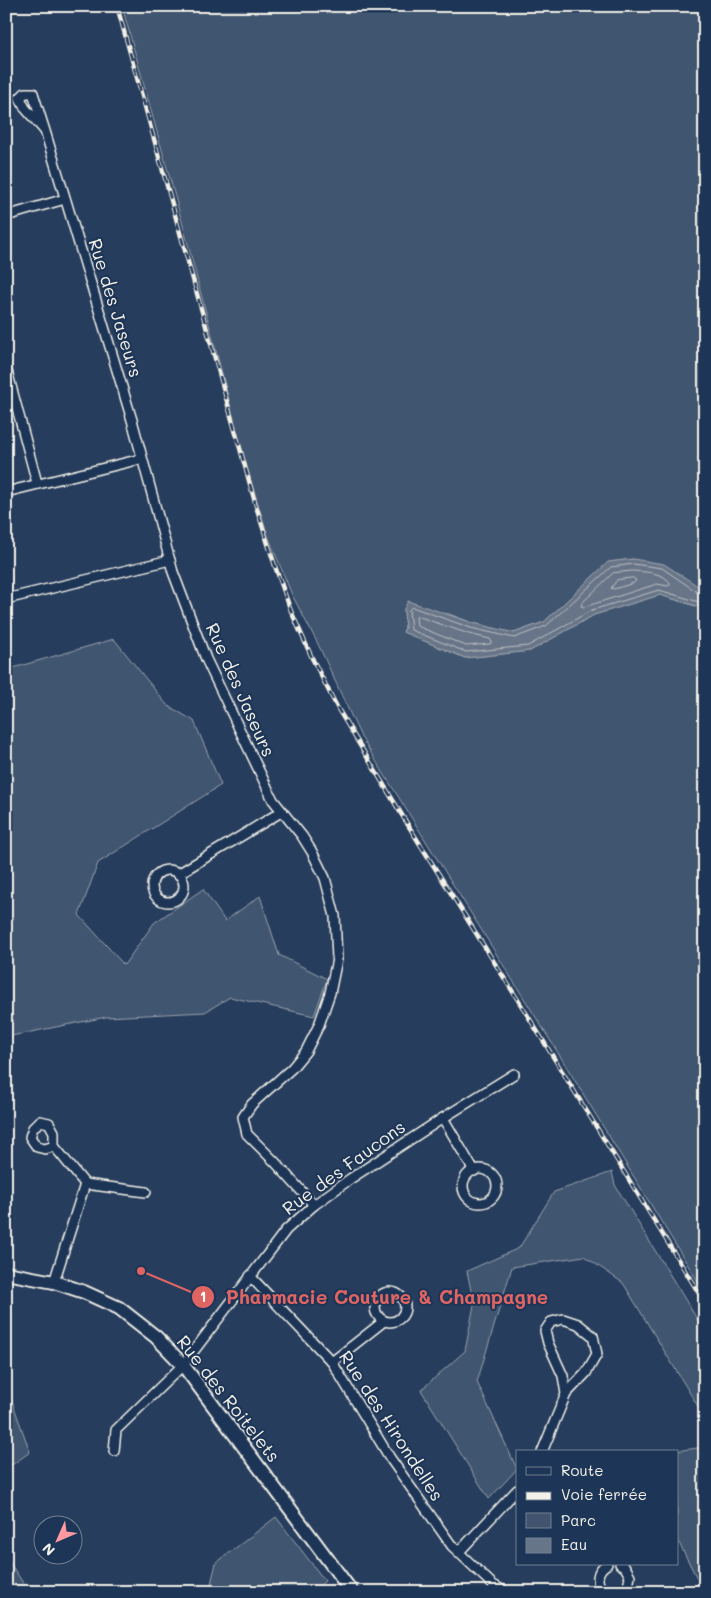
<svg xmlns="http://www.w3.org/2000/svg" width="711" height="1598" font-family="Mali,sans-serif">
	<rect width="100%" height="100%" fill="#263d5d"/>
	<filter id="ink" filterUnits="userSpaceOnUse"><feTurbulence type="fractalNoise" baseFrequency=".02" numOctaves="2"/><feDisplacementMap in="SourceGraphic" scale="10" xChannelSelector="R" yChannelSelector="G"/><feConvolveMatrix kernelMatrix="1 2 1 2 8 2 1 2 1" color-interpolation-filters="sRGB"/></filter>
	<g filter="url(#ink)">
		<g fill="#40546f" stroke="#9aa2ac">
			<path d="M 122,6 L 705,6 L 705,590 L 633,559 L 609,562 L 544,622 L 514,633 L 473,623 L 449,614 L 404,609 L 405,628 L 403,632 L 465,658 L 530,651 L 594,615 L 660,595 L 705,609 L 705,1293 L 555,1048 L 361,737 L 318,644 L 292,595 L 268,536 L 246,465 L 184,229 Z"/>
			<path d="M 114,639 L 167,705 L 194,721 L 221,785 L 98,863 L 79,915 L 124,965 L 154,923 L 203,889 L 225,921 L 260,896 L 279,955 L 327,979 L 314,1016 L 230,997 L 205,1012 L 106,1017 L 6,1037 L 6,670 Z"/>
			<path d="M 612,1172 L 615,1185 L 705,1332 L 705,1418 L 623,1283 L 584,1256 L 512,1267 L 477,1382 L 517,1469 L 489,1499 L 421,1390 L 465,1351 L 474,1305 L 467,1271 L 519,1248 L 554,1192 Z"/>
			<path d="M 6,1390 L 8,1390 L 30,1452 L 9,1467 L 6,1474 Z"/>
			<path d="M 705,1447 L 705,1592 L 704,1592 L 677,1539 L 677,1452 L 668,1452 Z"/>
			<path d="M 276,1517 L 325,1581 L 312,1592 L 209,1592 L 216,1563 Z"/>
			<path d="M 6,1557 L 29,1592 L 6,1592 Z"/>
		</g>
		<path fill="#677588" stroke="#9fa7ae" d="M 633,559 L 664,564 L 704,590 L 705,606 L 700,607 L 660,595 L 594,615 L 530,651 L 465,658 L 403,632 L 405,628 L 404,609 L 408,601 L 473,623 L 514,633 L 544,622 L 608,562 Z"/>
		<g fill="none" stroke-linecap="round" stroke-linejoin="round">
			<g stroke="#bcbfc2" stroke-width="1">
				<path d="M 633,571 C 646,572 664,572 671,584 L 668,586 L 657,584 L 584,607 L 581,606 L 582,603 L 613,573 Z"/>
				<path d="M 633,578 L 636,580 L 634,583 L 614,589 L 611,588 L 617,580 Z"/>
				<path d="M 705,595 L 700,594 L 662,568 L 633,564 L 611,567 L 546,626 L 514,638 L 471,628 L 412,607 L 409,610 L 411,630 L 466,652 L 528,646 L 592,610 L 659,590 L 699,602 L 705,601"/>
				<path d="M 417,616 L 469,634 L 490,639 L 492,642 L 490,644 L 466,646 L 417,626 L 416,618 Z"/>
			</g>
			<g stroke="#f4f1e8" stroke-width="12">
				<g id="street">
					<path d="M 45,131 L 25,108 L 20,98 L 25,93 L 33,93 L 45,131 L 132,420 L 173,572 L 206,659 L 273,800 L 302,836 L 312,852 L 325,878 L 335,916 L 337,959 L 330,993 L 319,1025 L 306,1051 L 292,1068 L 252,1104 L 243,1117 L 247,1134 L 275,1162 L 314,1205"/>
					<path d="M 6,216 L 65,199"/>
					<path d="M 6,367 L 37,483"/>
					<path d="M 6,492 L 141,459"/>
					<path d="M 6,599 L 170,560"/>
					<circle cx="168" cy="886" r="16"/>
					<path d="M 178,874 L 281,812"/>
					<path d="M 443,1118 L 474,1171"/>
					<path d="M 54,1146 L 45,1149 L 37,1147 L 30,1137 L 33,1128 L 40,1121 L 49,1123 L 54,1132 L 54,1146 L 85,1184 L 146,1192"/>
					<circle cx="480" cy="1186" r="17"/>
					<path d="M 250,1276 L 332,1362 L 390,1458 L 452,1546 L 493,1585 L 506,1592"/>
					<path d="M 54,1282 L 85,1184"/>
					<circle cx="390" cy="1307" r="15"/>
					<path d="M 332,1362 L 384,1321"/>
					<path d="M 114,1451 L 116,1430 L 183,1365 L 286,1230 L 314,1205 L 350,1179 L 443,1118 L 514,1074"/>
					<path d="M 542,1452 L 566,1394 L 586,1373 L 597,1354 L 593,1336 L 578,1324 L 563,1319 L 551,1322 L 545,1331 L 548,1343 L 563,1376 L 566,1394"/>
					<path d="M 458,1553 L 517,1490"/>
					<path d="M 620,1564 L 625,1567 L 630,1576 L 628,1587 L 624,1592"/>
					<path d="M 604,1592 C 595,1582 596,1571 607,1564"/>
				</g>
			</g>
			<g stroke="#f4f1e8" stroke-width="16">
				<path id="secondary" d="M 6,1273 L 54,1282 L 84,1292 L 119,1308 L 156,1337 L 183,1365 L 352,1592"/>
			</g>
			<use href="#street" stroke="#1d3557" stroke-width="9"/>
			<use href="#secondary" stroke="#1d3557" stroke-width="12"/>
			<g stroke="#f4f1e8" stroke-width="4.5">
				<path id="rail" d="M 117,6 L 256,506 L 276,569 L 291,611 L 313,660 L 338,709 L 408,825 L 523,1008 L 705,1303"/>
			</g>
			<use href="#rail" stroke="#1d3557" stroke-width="2.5" stroke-dasharray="8" stroke-linecap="butt"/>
		</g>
	</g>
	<g text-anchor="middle" stroke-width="4" stroke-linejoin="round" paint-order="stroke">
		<g font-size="18" fill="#f4f1e8" stroke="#1d3557">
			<text transform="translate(115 308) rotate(73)" y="6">Rue des Jaseurs</text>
			<text transform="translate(240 690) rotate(66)" y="6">Rue des Jaseurs</text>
			<text transform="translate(344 1168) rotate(-36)" y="6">Rue des Faucons</text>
			<text transform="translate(228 1399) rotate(52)" y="6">Rue des Roitelets</text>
			<text transform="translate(391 1426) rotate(57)" y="6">Rue des Hirondelles</text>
		</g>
	</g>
	<path fill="none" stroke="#df6462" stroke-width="2" d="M141 1271L203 1297"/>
	<g fill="#df6462" stroke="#1d3557" stroke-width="2">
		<circle cx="141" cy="1271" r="5"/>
		<circle cx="203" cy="1297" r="12"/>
	</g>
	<g font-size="15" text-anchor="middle" font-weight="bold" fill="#fff">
		<text x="203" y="1302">1</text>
	</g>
	<g font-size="19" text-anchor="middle" font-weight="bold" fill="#df6462" stroke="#1d3557" stroke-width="4" stroke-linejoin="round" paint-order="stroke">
		<text x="387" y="1304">Pharmacie Couture &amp; Champagne</text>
	</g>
	<rect width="711" height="1598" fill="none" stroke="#1d3557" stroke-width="25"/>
	<rect x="12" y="12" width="686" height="1573" fill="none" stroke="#f4f1e8" stroke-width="2" filter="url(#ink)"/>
	<rect x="516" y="1450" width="162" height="115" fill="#1d3557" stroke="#738091"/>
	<rect x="526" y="1467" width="25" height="8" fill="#1d3557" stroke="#738091"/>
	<text x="561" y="1476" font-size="15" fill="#f4f1e8">Route</text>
	<rect x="526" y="1492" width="25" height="8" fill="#f4f1e8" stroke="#738091"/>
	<text x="561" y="1500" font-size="15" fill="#f4f1e8">Voie ferrée</text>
	<rect x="526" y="1513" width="25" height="15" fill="#40546f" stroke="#738091"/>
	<text x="561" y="1526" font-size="15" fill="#f4f1e8">Parc</text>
	<rect x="526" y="1538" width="25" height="15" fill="#677588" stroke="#738091"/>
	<text x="561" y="1550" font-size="15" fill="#f4f1e8">Eau</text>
	<g transform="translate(58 1540) rotate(225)"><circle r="24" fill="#1d3557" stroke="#738091"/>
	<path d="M0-4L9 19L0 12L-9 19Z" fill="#ff9aa2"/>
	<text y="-8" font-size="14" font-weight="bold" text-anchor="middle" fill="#f4f1e8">N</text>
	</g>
</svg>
